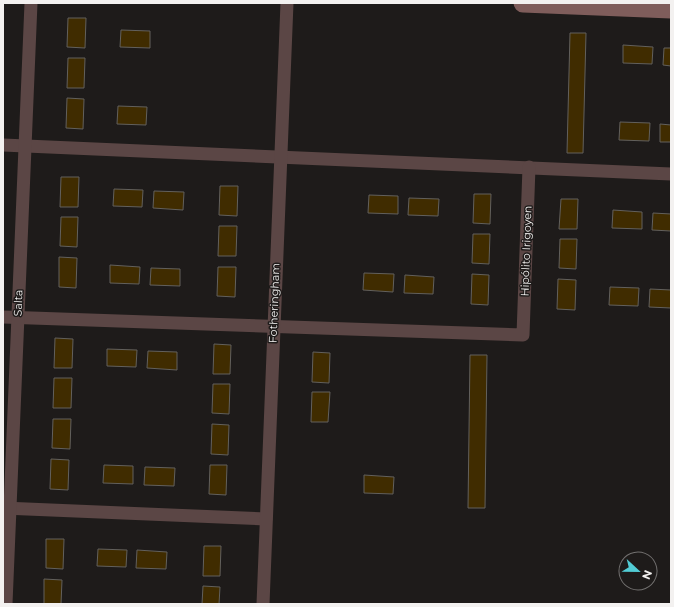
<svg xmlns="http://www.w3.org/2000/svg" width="674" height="607" font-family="Montserrat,sans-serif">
	<rect width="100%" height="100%" fill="#1e1b1a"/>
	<g fill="#402c00" stroke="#62605d">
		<path d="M 68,18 L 86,18 L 85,48 L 67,47 Z"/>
		<path d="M 121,30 L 150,31 L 150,48 L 120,47 Z"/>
		<path d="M 570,33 L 586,33 L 583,153 L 567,153 Z"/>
		<path d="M 623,45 L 653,47 L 652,64 L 623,63 Z"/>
		<path d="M 664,48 L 671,48 L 671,66 L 663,65 Z"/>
		<path d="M 68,58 L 85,58 L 84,88 L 67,88 Z"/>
		<path d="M 67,98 L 84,99 L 83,129 L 66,128 Z"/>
		<path d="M 118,106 L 147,107 L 146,125 L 117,124 Z"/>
		<path d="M 620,122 L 650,123 L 649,141 L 619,140 Z"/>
		<path d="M 660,124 L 671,125 L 671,142 L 660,142 Z"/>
		<path d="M 61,177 L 79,177 L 78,207 L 60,207 Z"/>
		<path d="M 220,186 L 238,186 L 237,216 L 219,215 Z"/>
		<path d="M 114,189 L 143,190 L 142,207 L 113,206 Z"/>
		<path d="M 154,191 L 184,192 L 183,210 L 153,208 Z"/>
		<path d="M 474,194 L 491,194 L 490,224 L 473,223 Z"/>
		<path d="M 369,195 L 398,196 L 398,214 L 368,213 Z"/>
		<path d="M 409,198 L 439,199 L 438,216 L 408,215 Z"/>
		<path d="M 561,199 L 578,199 L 577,229 L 559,229 Z"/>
		<path d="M 613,210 L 642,212 L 642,229 L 612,228 Z"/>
		<path d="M 653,213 L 671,214 L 671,231 L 652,230 Z"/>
		<path d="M 61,217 L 78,217 L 77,247 L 60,246 Z"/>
		<path d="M 219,226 L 237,226 L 236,256 L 218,256 Z"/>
		<path d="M 473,234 L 490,234 L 489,264 L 472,263 Z"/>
		<path d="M 560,239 L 577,239 L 576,269 L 559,268 Z"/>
		<path d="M 59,257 L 77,258 L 76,288 L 59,287 Z"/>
		<path d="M 110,265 L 140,267 L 139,284 L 110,283 Z"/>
		<path d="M 218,267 L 236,267 L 235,297 L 217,296 Z"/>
		<path d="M 151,268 L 180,269 L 180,286 L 150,285 Z"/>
		<path d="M 364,273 L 394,274 L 393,292 L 363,290 Z"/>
		<path d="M 472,274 L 489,275 L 488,305 L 471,304 Z"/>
		<path d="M 405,275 L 434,277 L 433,294 L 404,293 Z"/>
		<path d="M 558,279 L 576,280 L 575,310 L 557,309 Z"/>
		<path d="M 610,287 L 639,288 L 638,306 L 609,305 Z"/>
		<path d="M 650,289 L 671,290 L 671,308 L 649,307 Z"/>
		<path d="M 55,338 L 73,339 L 72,368 L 54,368 Z"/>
		<path d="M 214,344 L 231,345 L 230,374 L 213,374 Z"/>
		<path d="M 107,349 L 137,350 L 136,367 L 107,366 Z"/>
		<path d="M 148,351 L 177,352 L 177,370 L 147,368 Z"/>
		<path d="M 313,352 L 330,353 L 329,383 L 312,382 Z"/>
		<path d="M 470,355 L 487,355 L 485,508 L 468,508 Z"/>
		<path d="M 54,378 L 72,378 L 71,408 L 53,408 Z"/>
		<path d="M 213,384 L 230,384 L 229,414 L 212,413 Z"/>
		<path d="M 312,392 L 330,392 L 328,422 L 311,422 Z"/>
		<path d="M 53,419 L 71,419 L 70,449 L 52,448 Z"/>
		<path d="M 212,424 L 229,425 L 228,455 L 211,454 Z"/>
		<path d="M 51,459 L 69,460 L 68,490 L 50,489 Z"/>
		<path d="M 104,465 L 133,466 L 133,484 L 103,483 Z"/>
		<path d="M 210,465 L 227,465 L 226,495 L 209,494 Z"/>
		<path d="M 145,467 L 175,468 L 174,486 L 144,485 Z"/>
		<path d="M 364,475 L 394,477 L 393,494 L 364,493 Z"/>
		<path d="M 46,539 L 64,539 L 63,569 L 46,568 Z"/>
		<path d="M 204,546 L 221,546 L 220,576 L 203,576 Z"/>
		<path d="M 98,549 L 127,550 L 126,567 L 97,566 Z"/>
		<path d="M 137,550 L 167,552 L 166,569 L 136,568 Z"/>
		<path d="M 44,579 L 62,580 L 61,604 L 44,604 Z"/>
		<path d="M 203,586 L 220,587 L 219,604 L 202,604 Z"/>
	</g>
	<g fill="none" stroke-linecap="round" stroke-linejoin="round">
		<g stroke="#5b4645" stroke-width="13">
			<path d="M 3,145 L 671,174"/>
			<path d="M 3,317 L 523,335 L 529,167"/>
			<path d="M 3,508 L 266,519"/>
			<path d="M 6,604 L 31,3"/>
			<path d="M 263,604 L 287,3"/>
		</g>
		<path stroke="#7f5d5b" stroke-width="19" d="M 523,3 L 671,9"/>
	</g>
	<g text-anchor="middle" stroke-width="3" stroke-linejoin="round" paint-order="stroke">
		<g font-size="11" fill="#f3f1f0" stroke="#1e1b1a">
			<text transform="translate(526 251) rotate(-88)" y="4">Hipólito Irigoyen</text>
			<text transform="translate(18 303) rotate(-88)" y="4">Salta</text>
			<text transform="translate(274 303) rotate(-88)" y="4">Fotheringham</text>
		</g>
	</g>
	<rect width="674" height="607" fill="none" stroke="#f3f1f0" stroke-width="8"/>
	<g transform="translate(638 571) rotate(112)"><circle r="19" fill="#1e1b1a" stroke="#737170"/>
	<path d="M0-3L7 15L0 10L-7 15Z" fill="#52ccd5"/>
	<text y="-6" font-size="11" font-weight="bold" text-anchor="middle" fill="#f3f1f0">N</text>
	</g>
</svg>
